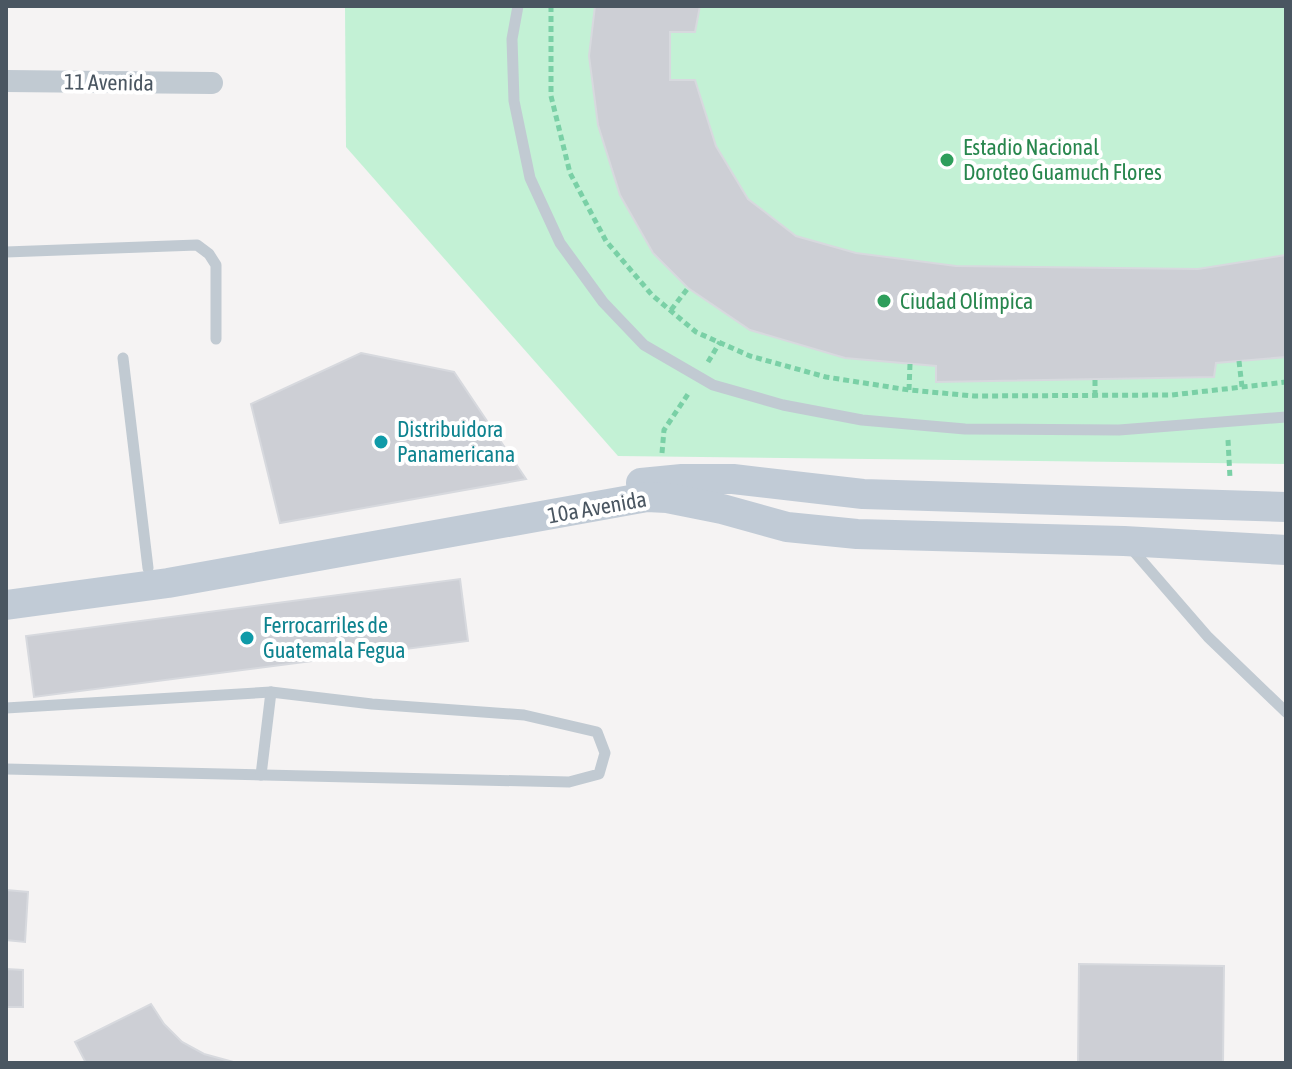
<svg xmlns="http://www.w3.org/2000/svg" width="1292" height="1069" font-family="'Asap Condensed',sans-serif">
	<rect width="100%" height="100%" fill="#f5f3f3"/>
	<path fill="#c3f1d5" d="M 345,6 L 1286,6 L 1286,464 L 618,456 L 346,147 Z"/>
	<g fill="#cdcfd5" stroke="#d7d9de" stroke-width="2">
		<path d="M 595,6 L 700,6 L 695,32 L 670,32 L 670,80 L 695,80 L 716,146 L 748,199 L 796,236 L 856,253 L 956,266 L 1198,269 L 1286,255 L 1286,357 L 1216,363 L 1214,377 L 936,382 L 936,366 L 845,358 L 750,330 L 688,288 L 653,253 L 620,195 L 598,125 L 589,56 Z"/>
		<path d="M 361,353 L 454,372 L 526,479 L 280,523 L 251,404 Z"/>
		<path d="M 460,579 L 468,641 L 34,697 L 26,636 Z"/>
		<path d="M 6,890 L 28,892 L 25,942 L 6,940 Z"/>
		<path d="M 1079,964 L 1224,966 L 1223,1063 L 1078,1063 Z"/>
		<path d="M 6,969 L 23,970 L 23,1007 L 6,1007 Z"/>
		<path d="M 151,1004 L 164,1024 L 182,1042 L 204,1054 L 237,1063 L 86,1063 L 75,1042 Z"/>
	</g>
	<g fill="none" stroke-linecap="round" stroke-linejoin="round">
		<g stroke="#7ad0a6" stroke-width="5" stroke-dasharray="6 4" stroke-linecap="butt">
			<path d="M 551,6 L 551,96 L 570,173 L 606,241 L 652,295 L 696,332 L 750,356 L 826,377 L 909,390 L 974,396 L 1172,395 L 1286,382"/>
			<path d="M 671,310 L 688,288"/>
			<path d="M 1239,361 L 1242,387"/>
			<path d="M 708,362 L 720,342"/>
			<path d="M 909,390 L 910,364"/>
			<path d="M 1095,396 L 1095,379"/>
			<path d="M 1228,440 L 1230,478"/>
			<path d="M 662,453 L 664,430 L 690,391"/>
		</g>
		<g stroke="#c1cad2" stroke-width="11">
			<path d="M 518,6 L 512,39 L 514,101 L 530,178 L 560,243 L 603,302 L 644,345 L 713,385 L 783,405 L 862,420 L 965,429 L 1119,430 L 1286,417"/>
			<path d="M 6,252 L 197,245 L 209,254 L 216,265 L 216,339"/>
			<path d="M 123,358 L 148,568"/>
			<path d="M 1130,547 L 1208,637 L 1286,712"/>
			<path d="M 6,708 L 271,692 L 372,704 L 524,715 L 597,732 L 605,753 L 599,774 L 569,782 L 6,769"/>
			<path d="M 261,775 L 271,692"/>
		</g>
		<path stroke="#c1cad2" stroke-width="22" d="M 6,81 L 212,83"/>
		<g stroke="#c1cbd6" stroke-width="30">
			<path d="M 641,483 L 682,479 L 733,479 L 863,494 L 1286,507"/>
			<path d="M 6,605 L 168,583 L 647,497 L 667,498 L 722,509 L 787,527 L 857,534 L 1124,541 L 1286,550"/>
		</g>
	</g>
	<g fill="#2e9e5b" stroke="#fff" stroke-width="3">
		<circle cx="947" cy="160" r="8"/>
		<circle cx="884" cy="301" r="8"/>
	</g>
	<g fill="#0f9aa8" stroke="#fff" stroke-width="3">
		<circle cx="381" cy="442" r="8"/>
		<circle cx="247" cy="638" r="8"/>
	</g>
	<g text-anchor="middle" stroke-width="8" stroke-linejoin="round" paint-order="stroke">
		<g font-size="22" fill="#4a5661" stroke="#fff">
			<text transform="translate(109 82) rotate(1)" y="8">11 Avenida</text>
			<text transform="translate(597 507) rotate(-10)" y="8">10a Avenida</text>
		</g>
		<g font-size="22" fill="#27864d" stroke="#fff" text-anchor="start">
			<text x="963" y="155">Estadio Nacional<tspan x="963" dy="25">Doroteo Guamuch Flores</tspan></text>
			<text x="900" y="309">Ciudad Olímpica</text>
		</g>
		<g font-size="22" fill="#0d838f" stroke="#fff" text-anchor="start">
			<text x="397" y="437">Distribuidora<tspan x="397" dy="25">Panamericana</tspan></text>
			<text x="263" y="633">Ferrocarriles de<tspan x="263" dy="25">Guatemala Fegua</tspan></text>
		</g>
	</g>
	<rect width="1292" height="1069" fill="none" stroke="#4a5661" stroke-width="16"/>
</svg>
